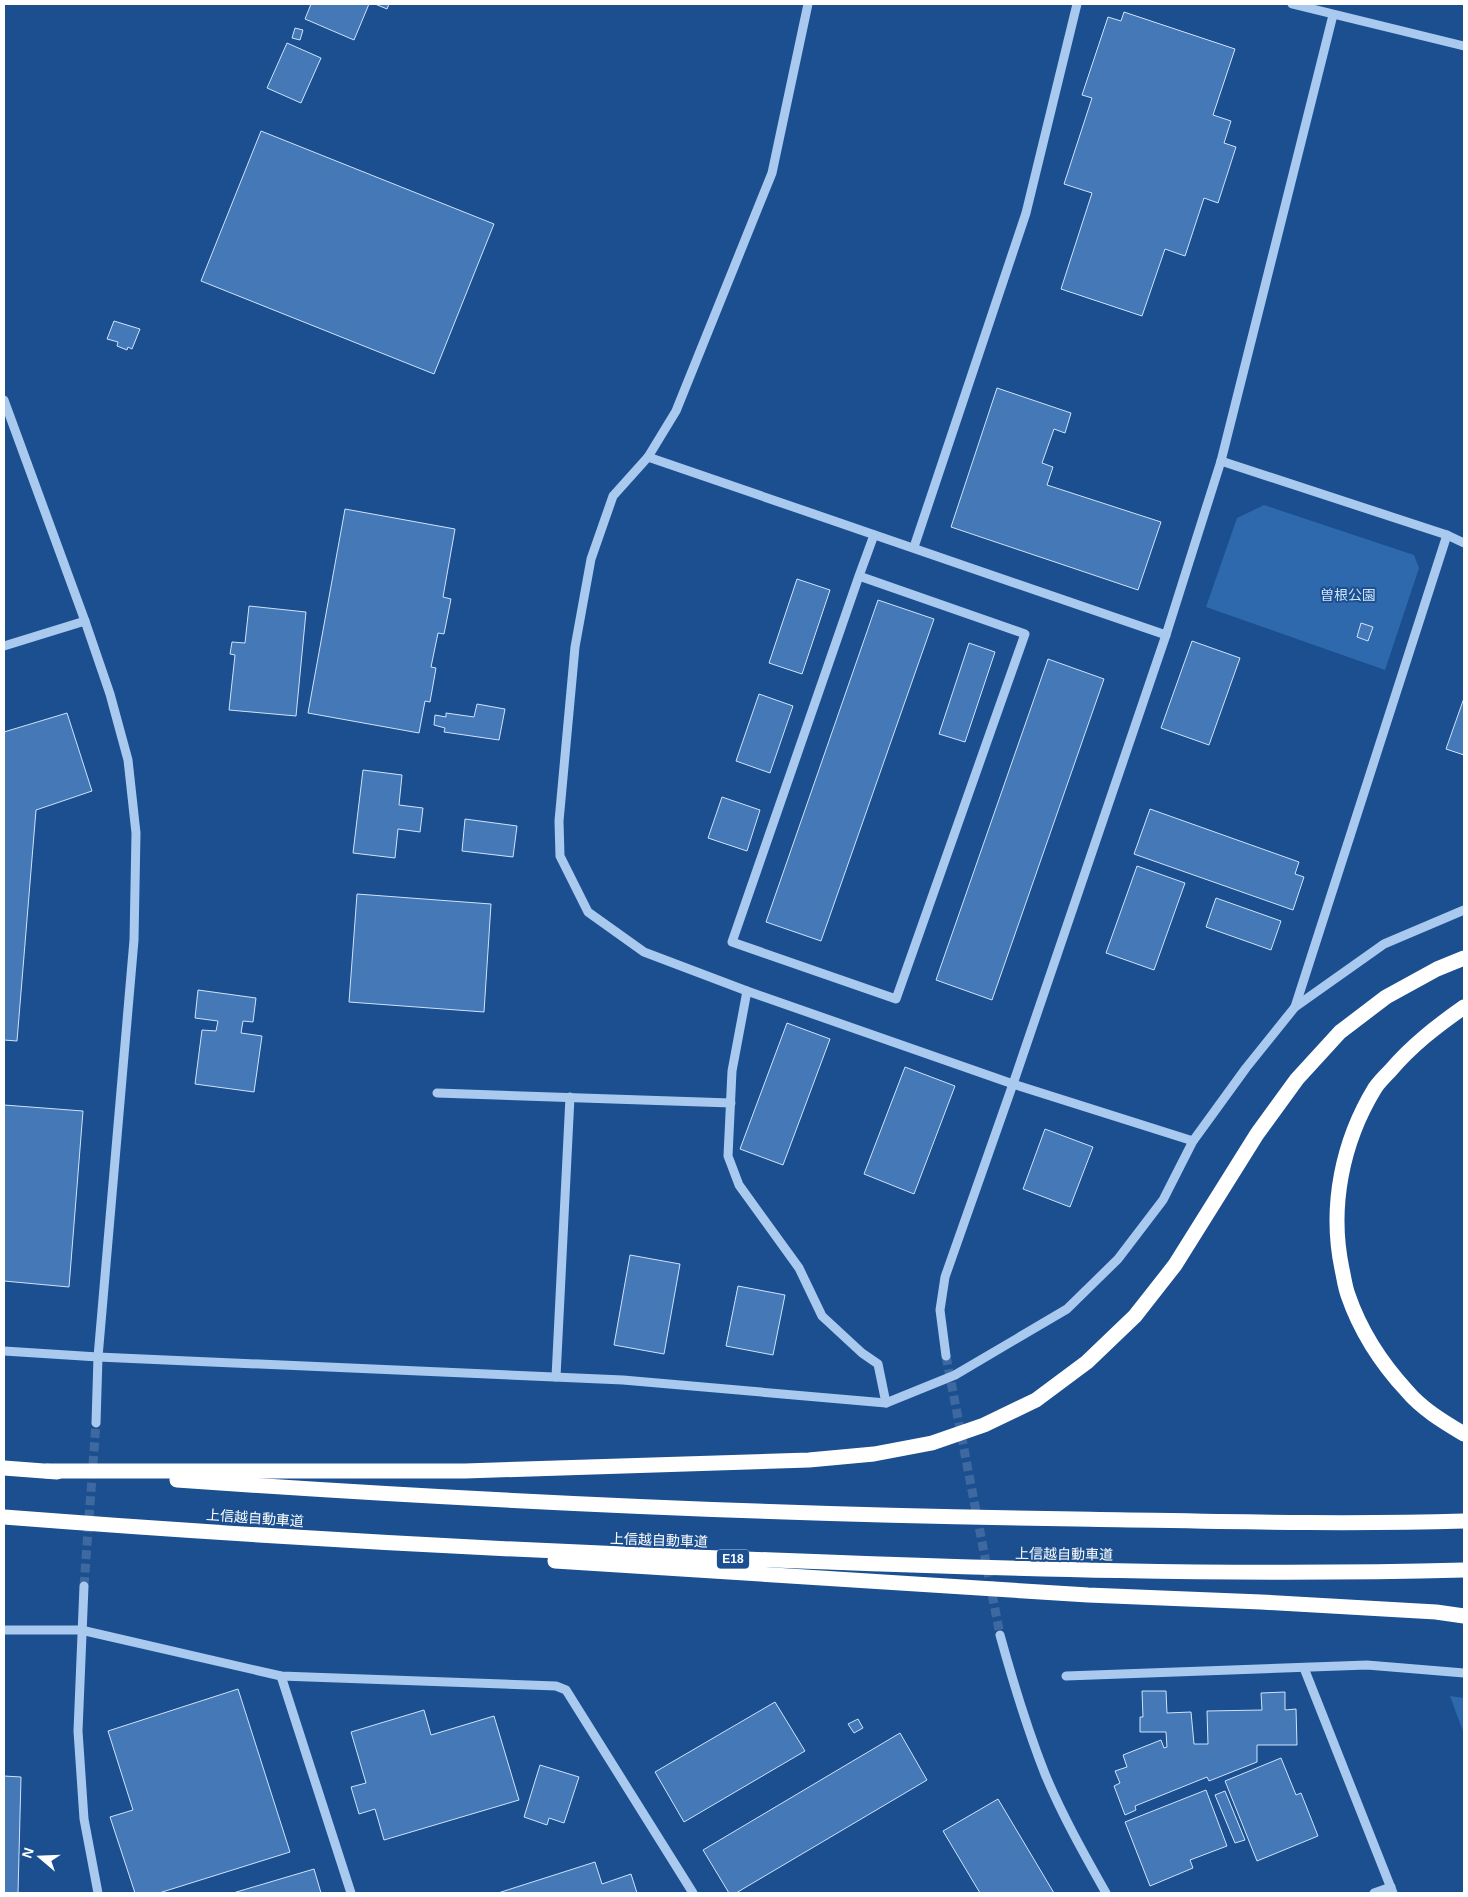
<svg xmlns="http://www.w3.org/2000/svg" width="1468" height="1897" font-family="Helvetica,'Noto Sans JP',sans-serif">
	<rect width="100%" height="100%" fill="#1b4f8f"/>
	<g fill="#2e69ad">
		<path d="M 1264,505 L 1414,555 L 1419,568 L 1385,670 L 1206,607 L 1237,518 Z"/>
		<path d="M 1450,1696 L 1464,1698 L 1464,1734 Z"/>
	</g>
	<g fill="#4478b7" stroke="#cfe3fa">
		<path d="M 311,4 L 369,4 L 354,40 L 305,19 Z"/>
		<path d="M 375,4 L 389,4 L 387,9 Z"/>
		<path d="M 1124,12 L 1235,49 L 1213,115 L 1231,121 L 1224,143 L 1236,147 L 1218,203 L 1204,198 L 1185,256 L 1165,249 L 1142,316 L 1061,289 L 1092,193 L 1064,184 L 1092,98 L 1082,95 L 1108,17 L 1121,21 Z"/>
		<path d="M 295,28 L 303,30 L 300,40 L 292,38 Z"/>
		<path d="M 287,43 L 321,58 L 301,103 L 267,88 Z"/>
		<path d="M 261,131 L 494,224 L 434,374 L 201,281 Z"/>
		<path d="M 114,321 L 140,329 L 132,349 L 128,347 L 127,350 L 117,346 L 118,342 L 107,339 Z"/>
		<path d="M 997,388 L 1071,413 L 1065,433 L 1054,429 L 1042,463 L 1053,467 L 1047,485 L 1161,522 L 1138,590 L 951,527 Z"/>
		<path d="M 345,509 L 455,529 L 443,597 L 451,599 L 444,634 L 438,633 L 431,667 L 436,668 L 430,702 L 425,701 L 419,733 L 308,713 Z"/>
		<path d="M 797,579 L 830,590 L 802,674 L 769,663 Z"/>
		<path d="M 878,600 L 934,619 L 821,941 L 766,922 Z"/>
		<path d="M 249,606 L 306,612 L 296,716 L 229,710 L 235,655 L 230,654 L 232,642 L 245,643 Z"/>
		<path d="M 1361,623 L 1373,627 L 1368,641 L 1357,637 Z"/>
		<path d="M 1192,641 L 1240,658 L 1209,745 L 1161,728 Z"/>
		<path d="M 969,643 L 995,652 L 965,742 L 939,734 Z"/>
		<path d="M 1048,659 L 1104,679 L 992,1000 L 936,980 Z"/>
		<path d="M 759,694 L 793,706 L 770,773 L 736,761 Z"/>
		<path d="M 1464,698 L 1464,755 L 1446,749 Z"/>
		<path d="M 477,704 L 505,709 L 499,740 L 444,732 L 445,728 L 434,725 L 435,715 L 446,717 L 446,713 L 474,717 Z"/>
		<path d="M 67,713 L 92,791 L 36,810 L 17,1041 L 4,1040 L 4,732 Z"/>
		<path d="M 363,770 L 402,775 L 399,805 L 423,808 L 420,832 L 398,829 L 395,858 L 353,853 Z"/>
		<path d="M 722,797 L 760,810 L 747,851 L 708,838 Z"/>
		<path d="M 1150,809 L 1299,862 L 1295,874 L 1304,877 L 1293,910 L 1134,854 Z"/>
		<path d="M 465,819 L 517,826 L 513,857 L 462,851 Z"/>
		<path d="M 1137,866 L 1185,883 L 1154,970 L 1106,953 Z"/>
		<path d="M 357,894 L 491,904 L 484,1012 L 349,1002 Z"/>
		<path d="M 1216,898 L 1281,921 L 1271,950 L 1206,927 Z"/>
		<path d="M 198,990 L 256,998 L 253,1022 L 243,1021 L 241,1033 L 262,1036 L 254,1092 L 195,1084 L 202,1030 L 216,1031 L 218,1021 L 195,1018 Z"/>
		<path d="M 787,1023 L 830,1039 L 783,1165 L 740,1149 Z"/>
		<path d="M 905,1067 L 955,1086 L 914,1194 L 864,1174 Z"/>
		<path d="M 4,1105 L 83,1111 L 69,1287 L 4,1281 Z"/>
		<path d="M 1045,1129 L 1093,1147 L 1070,1207 L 1023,1189 Z"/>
		<path d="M 630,1255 L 680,1264 L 664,1354 L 614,1345 Z"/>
		<path d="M 738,1286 L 785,1295 L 773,1355 L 726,1346 Z"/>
		<path d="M 238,1689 L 290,1852 L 159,1893 L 135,1893 L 110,1817 L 133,1810 L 108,1731 Z"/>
		<path d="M 1142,1691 L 1166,1691 L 1167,1713 L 1191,1712 L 1194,1744 L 1208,1744 L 1207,1711 L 1262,1710 L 1261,1693 L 1285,1692 L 1285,1710 L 1296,1709 L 1297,1745 L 1257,1745 L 1257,1762 L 1209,1781 L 1207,1777 L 1135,1806 L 1136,1810 L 1125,1815 L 1114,1786 L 1120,1783 L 1115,1771 L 1127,1767 L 1123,1755 L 1161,1740 L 1164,1748 L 1167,1747 L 1166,1732 L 1140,1732 L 1140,1717 L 1143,1717 Z"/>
		<path d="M 775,1702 L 805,1751 L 684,1822 L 655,1772 Z"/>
		<path d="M 424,1710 L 431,1735 L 494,1716 L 519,1800 L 384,1840 L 375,1809 L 359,1814 L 351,1787 L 366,1783 L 351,1732 Z"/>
		<path d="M 858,1719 L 863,1728 L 854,1733 L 848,1724 Z"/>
		<path d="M 900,1733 L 927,1780 L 736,1893 L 729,1893 L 703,1850 Z"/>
		<path d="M 1281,1758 L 1296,1795 L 1301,1793 L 1318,1836 L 1257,1861 L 1225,1781 Z"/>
		<path d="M 540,1765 L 579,1777 L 564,1823 L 549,1818 L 547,1825 L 524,1817 Z"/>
		<path d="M 4,1776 L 21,1777 L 18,1893 L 4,1893 Z"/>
		<path d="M 1206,1790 L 1227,1846 L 1190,1860 L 1193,1868 L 1150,1886 L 1125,1822 Z"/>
		<path d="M 1225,1791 L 1245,1840 L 1235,1843 L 1215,1795 Z"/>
		<path d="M 998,1799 L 1054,1893 L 980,1893 L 943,1831 Z"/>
		<path d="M 595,1862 L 602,1884 L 631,1874 L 637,1893 L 498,1893 Z"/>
		<path d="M 314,1869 L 321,1893 L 233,1893 Z"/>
	</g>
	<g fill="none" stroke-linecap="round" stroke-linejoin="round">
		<g stroke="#3d69a0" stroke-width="9" stroke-dasharray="9 4.5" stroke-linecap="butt">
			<path d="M 946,1356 L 1000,1635"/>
			<path d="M 84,1586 L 96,1423"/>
		</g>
		<g stroke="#a9c9ee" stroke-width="9">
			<path d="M 808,4 L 772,173 L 676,411 L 648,457 L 613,496 L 591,559 L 575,647 L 559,821 L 560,856 L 588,912 L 644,952 L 747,991 L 1013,1084 L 1193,1141"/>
			<path d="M 1292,4 L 1464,46"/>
			<path d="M 4,400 L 85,621 L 110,694 L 128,760 L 136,833 L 134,940 L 98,1357 L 96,1423"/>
			<path d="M 648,457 L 1166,635"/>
			<path d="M 1221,461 L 1447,535 L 1464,543"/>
			<path d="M 914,547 L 1026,213 L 1077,4"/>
			<path d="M 859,576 L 1025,634 L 896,999 L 732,942 L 859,576 L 874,535"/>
			<path d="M 4,646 L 85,621"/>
			<path d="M 747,991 L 732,1071 L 728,1156 L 739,1185 L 799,1268 L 822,1316 L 862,1353 L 878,1364 L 886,1403"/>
			<path d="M 1295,1007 L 1447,535"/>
			<path d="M 437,1093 L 731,1103"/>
			<path d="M 4,1351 L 98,1357 L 623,1380 L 886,1403 L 955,1375 L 1067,1309 L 1118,1259 L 1163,1200 L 1193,1141 L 1246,1068 L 1295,1007 L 1384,944 L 1464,910"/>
			<path d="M 946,1356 L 940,1310 L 945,1277 L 1013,1084 L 1166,635 L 1221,461 L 1333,15"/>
			<path d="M 556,1377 L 570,1097"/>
			<path d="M 84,1586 L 78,1731 L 84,1819 L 98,1893"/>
			<path d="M 4,1630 L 81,1630 L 281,1676 L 556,1686 L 566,1690 L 693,1893"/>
			<path d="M 1000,1635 C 1013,1682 1027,1728 1045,1774 C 1062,1815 1084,1854 1106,1893"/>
			<path d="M 1304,1668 L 1393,1893"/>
			<path d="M 281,1676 L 351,1893"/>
			<path d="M 1066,1676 L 1367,1665 L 1464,1673"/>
			<path d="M 1374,1893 L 1391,1887"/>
		</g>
		<g stroke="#fff" stroke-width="15">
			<path d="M 1464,1007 C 1437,1026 1412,1045 1390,1071 C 1385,1076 1379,1082 1375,1088 C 1342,1142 1329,1207 1342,1269 C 1344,1278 1345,1287 1348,1295 C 1360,1330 1382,1364 1407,1391 C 1422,1409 1444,1422 1464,1434"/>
			<path d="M 4,1468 L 57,1472"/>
			<path d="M 47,1471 L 465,1471 L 809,1460 L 874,1454 L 932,1443 L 984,1425 L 1036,1400 L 1087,1362 L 1135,1316 L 1175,1265 L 1257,1134 L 1297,1079 L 1340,1032 L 1386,997 L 1437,969 L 1464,958"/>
			<path d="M 177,1480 C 476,1501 776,1515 1076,1519 C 1205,1521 1335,1525 1464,1521"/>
			<path d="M 4,1517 C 260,1537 517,1551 774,1560 C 1004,1569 1234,1576 1464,1570"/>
			<path d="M 555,1561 L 1088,1595 L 1261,1602 L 1436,1612 L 1464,1616"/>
		</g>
	</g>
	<g text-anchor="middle" stroke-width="4" stroke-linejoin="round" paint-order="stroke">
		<rect fill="#1b4f8f" stroke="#bbcadd" stroke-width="1" x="717" y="1549.5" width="32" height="19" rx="4"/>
		<g font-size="12" font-weight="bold" fill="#fff">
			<text x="733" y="1563">E18</text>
		</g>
		<g font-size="14" fill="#cfe3fa" stroke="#1b4f8f">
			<text x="1348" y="600">曽根公園</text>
		</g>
		<g font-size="14" fill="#fff" stroke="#1b4f8f">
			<text transform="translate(255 1518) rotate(4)" y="5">上信越自動車道</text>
			<text transform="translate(659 1540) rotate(2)" y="5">上信越自動車道</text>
			<text transform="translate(1064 1554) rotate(1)" y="5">上信越自動車道</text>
		</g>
	</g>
	<rect width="1468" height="1897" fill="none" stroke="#ffffff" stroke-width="10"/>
	<g transform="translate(40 1857) rotate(289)" stroke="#1b4f8f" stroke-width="4" paint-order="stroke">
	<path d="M0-4L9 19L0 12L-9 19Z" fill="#ffffff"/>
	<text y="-8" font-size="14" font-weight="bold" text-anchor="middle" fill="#ffffff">N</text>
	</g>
</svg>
